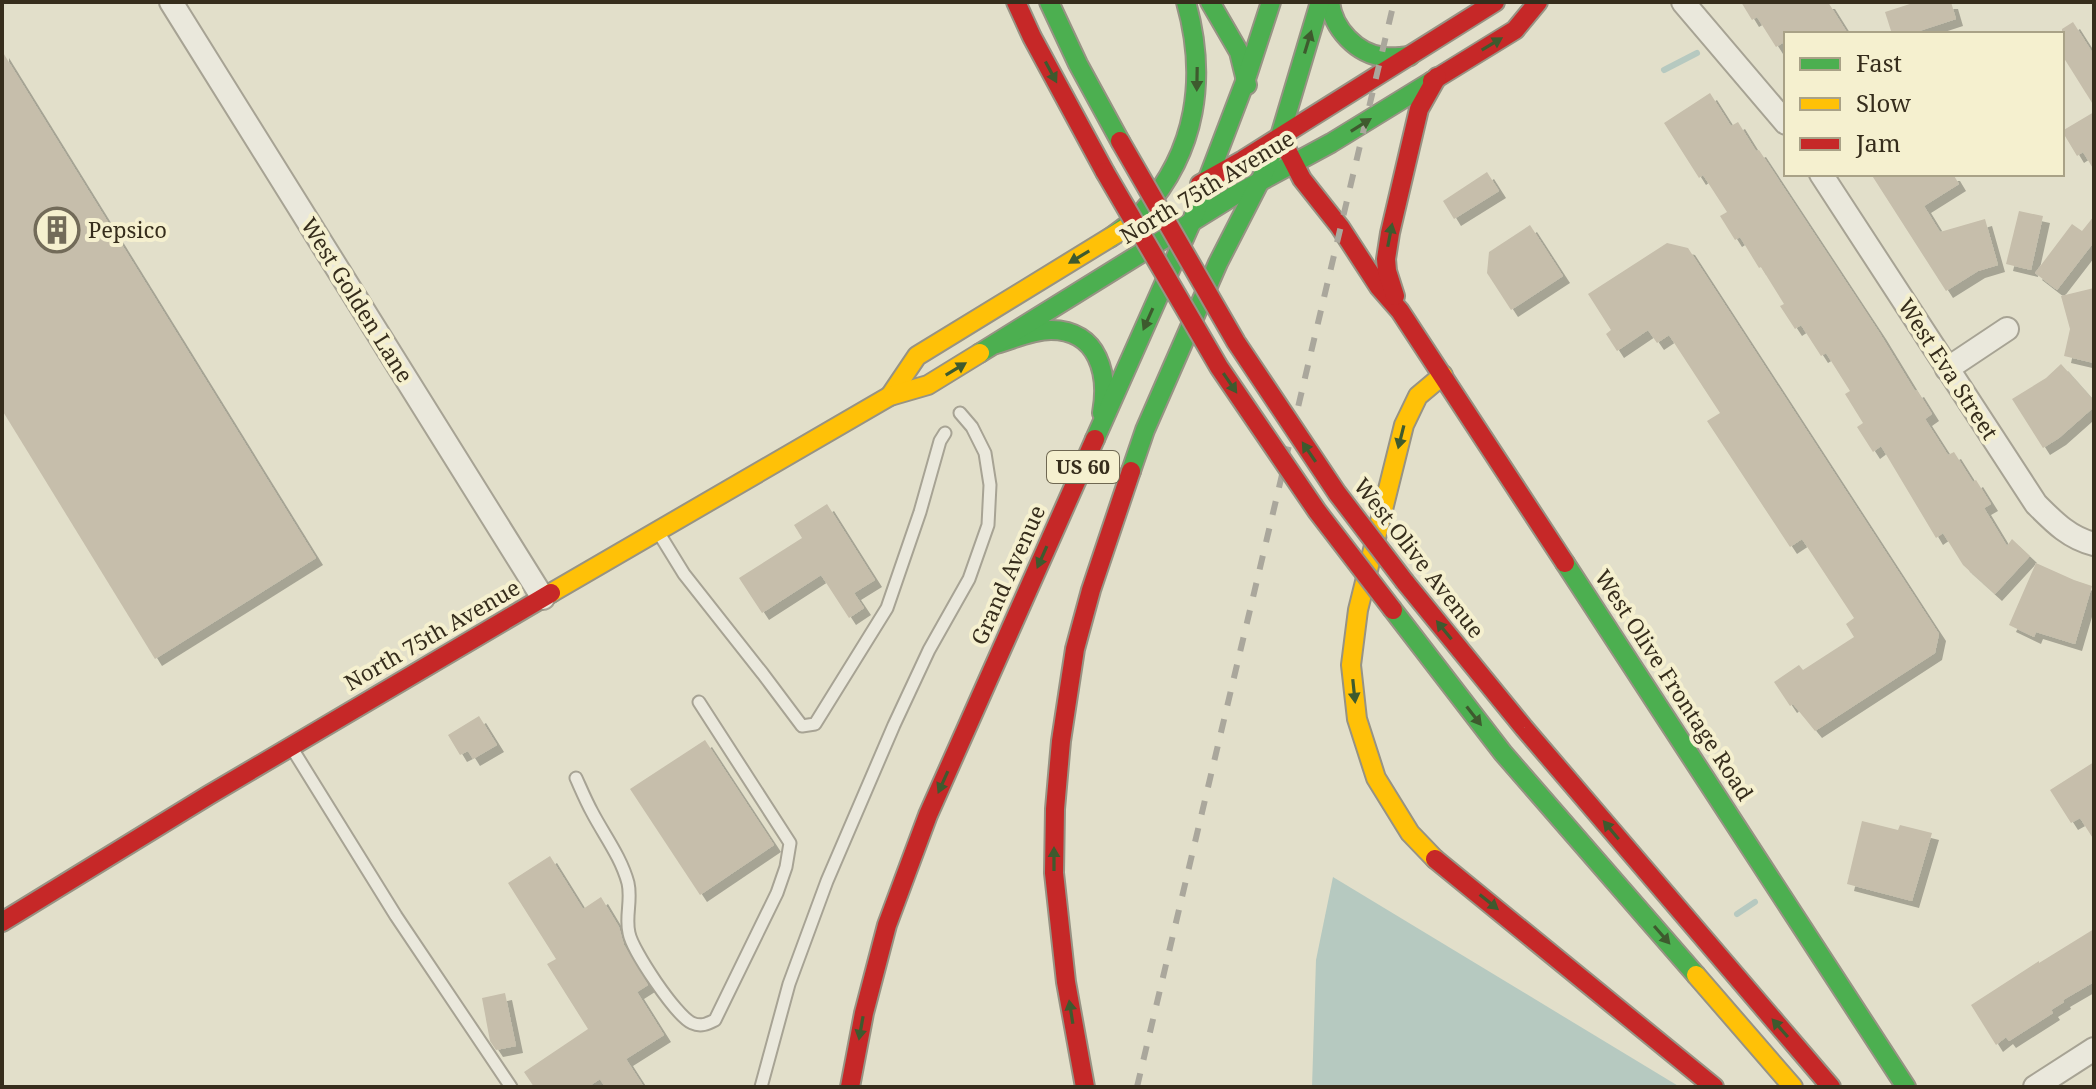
<svg xmlns="http://www.w3.org/2000/svg" width="2096" height="1089" font-family="'Noto Serif',serif">
	<defs>
		<filter id="shadow"><feDropShadow dx="7" dy="7" stdDeviation="0" flood-color="#0004"/></filter>
	</defs>
	<rect width="100%" height="100%" fill="#e2dfca"/>
	<path fill="#b6c9c0" d="M 1333,877 L 1680,1087 L 1312,1087 L 1316,960 Z"/>
	<g fill="none" stroke-linecap="round" stroke-linejoin="round">
		<g stroke="#b6c9c0" stroke-width="6">
			<path d="M 1664,70 L 1697,53"/>
			<path d="M 1737,914 L 1755,902"/>
		</g>
	</g>
	<g fill="#c6beab" filter="url(#shadow)">
		<path d="M 1741,2 L 1828,2 L 1848,34 L 1786,34 L 1786,41 L 1776,47 L 1757,17 L 1752,20 Z"/>
		<path d="M 1916,2 L 1951,2 L 1956,19 L 1910,34 L 1892,34 L 1885,12 Z"/>
		<path d="M 2073,22 L 2094,55 L 2094,106 L 2062,55 L 2062,29 Z"/>
		<path d="M 2,51 L 316,558 L 155,659 L 2,410 Z"/>
		<path d="M 1710,93 L 1731,126 L 1738,122 L 1756,151 L 1759,150 L 1879,332 L 1915,391 L 1917,390 L 1932,414 L 1925,419 L 1948,455 L 1954,452 L 1973,482 L 1976,480 L 1991,504 L 1984,508 L 2007,546 L 2012,539 L 2030,556 L 1995,594 L 1963,565 L 1943,533 L 1936,538 L 1881,446 L 1873,452 L 1857,427 L 1863,423 L 1845,394 L 1850,391 L 1826,353 L 1821,356 L 1801,325 L 1795,329 L 1780,306 L 1784,304 L 1761,267 L 1759,268 L 1740,237 L 1735,240 L 1720,216 L 1727,212 L 1703,175 L 1699,178 L 1664,123 Z"/>
		<path d="M 2094,112 L 2094,170 L 2083,152 L 2077,156 L 2062,131 Z"/>
		<path d="M 1487,172 L 1499,191 L 1454,219 L 1443,201 Z"/>
		<path d="M 1871,174 L 1953,174 L 1959,184 L 1924,206 L 1940,232 L 1985,219 L 1998,265 L 1978,271 L 1946,291 Z"/>
		<path d="M 2019,211 L 2043,216 L 2031,270 L 2006,264 Z"/>
		<path d="M 2094,216 L 2094,242 L 2057,290 L 2035,273 L 2072,224 L 2082,231 Z"/>
		<path d="M 1530,225 L 1563,276 L 1511,310 L 1487,273 L 1489,252 Z"/>
		<path d="M 1667,243 L 1688,248 L 1939,634 L 1935,653 L 1815,731 L 1793,704 L 1790,706 L 1774,682 L 1799,665 L 1803,670 L 1854,637 L 1846,624 L 1854,618 L 1802,539 L 1790,547 L 1707,421 L 1720,413 L 1669,335 L 1657,343 L 1648,330 L 1617,351 L 1606,334 L 1611,330 L 1588,294 Z"/>
		<path d="M 2094,288 L 2094,363 L 2064,356 L 2070,329 L 2061,296 Z"/>
		<path d="M 2061,364 L 2094,401 L 2094,407 L 2059,438 L 2043,448 L 2012,399 L 2046,378 Z"/>
		<path d="M 827,504 L 875,580 L 854,593 L 864,608 L 849,618 L 821,575 L 762,613 L 739,578 L 802,538 L 794,525 Z"/>
		<path d="M 2036,563 L 2074,580 L 2092,586 L 2075,644 L 2036,632 L 2034,637 L 2009,625 Z"/>
		<path d="M 479,716 L 497,745 L 473,759 L 468,751 L 460,755 L 448,735 Z"/>
		<path d="M 705,740 L 774,845 L 700,895 L 630,789 Z"/>
		<path d="M 2094,762 L 2094,840 L 2080,818 L 2071,823 L 2050,790 Z"/>
		<path d="M 1862,821 L 1898,830 L 1900,825 L 1932,833 L 1912,901 L 1847,884 Z"/>
		<path d="M 550,856 L 583,909 L 601,897 L 619,927 L 624,945 L 648,985 L 637,992 L 664,1035 L 626,1059 L 644,1087 L 605,1087 L 600,1079 L 588,1087 L 534,1087 L 524,1072 L 588,1029 L 547,964 L 556,959 L 508,883 Z"/>
		<path d="M 2094,929 L 2094,982 L 2063,1000 L 2064,1002 L 2051,1010 L 2053,1013 L 2009,1041 L 2006,1037 L 1996,1045 L 1971,1005 L 2039,961 L 2039,963 Z"/>
		<path d="M 505,993 L 516,1046 L 496,1050 L 490,1041 L 482,998 Z"/>
	</g>
	<g fill="none" stroke-linecap="round" stroke-linejoin="round">
		<g stroke="#a7a394" stroke-width="15">
			<g id="lane">
				<path d="M 660,535 L 684,574 L 763,674 L 802,726 L 815,724 L 887,608 L 920,512 L 940,441 L 945,433"/>
				<path d="M 293,750 L 396,916 L 511,1087"/>
				<path d="M 576,778 C 581,789 586,801 592,812 C 604,835 621,857 628,883 C 632,900 625,917 629,933 C 632,950 676,1016 692,1023 C 701,1027 707,1024 715,1020 L 777,893 L 786,867 L 790,843 L 699,702"/>
				<path d="M 761,1087 L 789,984 L 827,881 L 894,725 L 929,650 L 969,579 L 988,525 L 990,485 L 985,453 L 972,427 L 960,413"/>
			</g>
		</g>
		<g stroke="#a7a394" stroke-width="26">
			<g id="street">
				<path d="M 171,2 L 543,598"/>
				<path d="M 1683,2 L 1786,123"/>
				<path d="M 1821,174 L 2036,504 C 2053,521 2069,538 2094,544"/>
				<path d="M 1947,369 L 2007,329"/>
				<path d="M 2035,1087 L 2094,1049"/>
			</g>
		</g>
		<g stroke="#979384" stroke-width="22">
			<g id="fast">
				<path d="M 1049,2 L 1078,64 L 1120,141"/>
				<path d="M 1210,2 L 1239,52 L 1247,85"/>
				<path d="M 1330,2 C 1333,29 1357,54 1384,57 C 1393,58 1402,57 1410,56"/>
				<path d="M 1110,238 C 1121,229 1134,221 1143,211 C 1197,151 1207,77 1186,2"/>
				<path d="M 996,344 C 1014,339 1032,330 1051,330 C 1099,330 1109,375 1102,413"/>
				<path d="M 980,353 L 1235,195 L 1331,143 L 1432,81"/>
				<path d="M 1095,439 L 1191,223 L 1246,79 L 1271,2"/>
				<path d="M 1131,471 L 1145,430 L 1218,263 L 1260,181 L 1280,136 L 1320,2"/>
				<path d="M 1565,563 L 1906,1087"/>
				<path d="M 1393,610 L 1503,753 L 1696,975"/>
			</g>
		</g>
		<g stroke="#979384" stroke-width="22">
			<g id="slow">
				<path d="M 890,396 L 917,356 L 1129,226"/>
				<path d="M 551,593 L 890,396 L 928,385 L 980,353"/>
				<path d="M 1435,859 L 1410,833 L 1376,778 L 1357,719 L 1351,665 L 1358,610 L 1404,425 L 1418,396 L 1443,375"/>
				<path d="M 1696,975 L 1793,1087"/>
			</g>
		</g>
		<g stroke="#979384" stroke-width="22">
			<g id="jam">
				<path d="M 1016,2 L 1032,37 L 1105,172"/>
				<path d="M 1432,81 L 1515,30 L 1538,2"/>
				<path d="M 1283,142 L 1302,179 L 1340,227 L 1379,287 L 1400,311 L 1565,563"/>
				<path d="M 1200,184 L 1243,160 L 1495,2"/>
				<path d="M 1395,296 L 1387,271 L 1386,259 L 1390,233 L 1419,109 L 1437,77"/>
				<path d="M 1405,582 L 1524,728 L 1831,1087"/>
				<path d="M 1435,859 L 1714,1087"/>
				<path d="M 2,922 L 209,795 L 551,593"/>
				<path d="M 850,1087 L 864,1013 L 887,925 L 928,815 L 1095,439"/>
				<path d="M 1085,1087 L 1066,982 L 1054,873 L 1055,809 L 1061,741 L 1075,649 L 1091,590 L 1131,471"/>
			</g>
		</g>
		<use href="#lane" stroke="#eae8dc" stroke-width="11"/>
		<use href="#street" stroke="#eae8dc" stroke-width="22"/>
		<use href="#fast" stroke="#4caf50" stroke-width="18"/>
		<use href="#slow" stroke="#ffc107" stroke-width="18"/>
		<use href="#jam" stroke="#c62828" stroke-width="18"/>
		<path stroke="#aaa79c" stroke-width="6" stroke-dasharray="14 14" stroke-linecap="butt" d="M 1137,1087 L 1394,2"/>
		<g stroke="#979384" stroke-width="22" stroke-linecap="butt">
			<g id="jam-bridge">
				<path d="M 1120,141 L 1236,342 L 1337,493 L 1405,582"/>
				<path d="M 1105,172 L 1219,367 L 1317,511 L 1393,610"/>
			</g>
		</g>
		<use href="#jam-bridge" stroke="#c62828" stroke-width="18"/>
	</g>
	<defs><path id="oneway-solid" d="M-6-.8H1V-3.2L6.5 0L1 3.2V.8H-6Z" transform="scale(2)"/></defs>
	<g fill="#3e5a2e">
		<use href="#oneway-solid" transform="translate(1308 42) rotate(-73)"/>
		<use href="#oneway-solid" transform="translate(1492 44) rotate(-31)"/>
		<use href="#oneway-solid" transform="translate(1051 72) rotate(62)"/>
		<use href="#oneway-solid" transform="translate(1197 79) rotate(91)"/>
		<use href="#oneway-solid" transform="translate(1361 125) rotate(-32)"/>
		<use href="#oneway-solid" transform="translate(1390 235) rotate(-79)"/>
		<use href="#oneway-solid" transform="translate(1079 257) rotate(149)"/>
		<use href="#oneway-solid" transform="translate(1148 319) rotate(114)"/>
		<use href="#oneway-solid" transform="translate(956 369) rotate(-31)"/>
		<use href="#oneway-solid" transform="translate(1230 383) rotate(56)"/>
		<use href="#oneway-solid" transform="translate(1401 437) rotate(104)"/>
		<use href="#oneway-solid" transform="translate(1309 452) rotate(-124)"/>
		<use href="#oneway-solid" transform="translate(1042 557) rotate(114)"/>
		<use href="#oneway-solid" transform="translate(1444 630) rotate(-129)"/>
		<use href="#oneway-solid" transform="translate(1354 691) rotate(84)"/>
		<use href="#oneway-solid" transform="translate(1474 716) rotate(52)"/>
		<use href="#oneway-solid" transform="translate(943 782) rotate(114)"/>
		<use href="#oneway-solid" transform="translate(1611 830) rotate(-130)"/>
		<use href="#oneway-solid" transform="translate(1054 859) rotate(-90)"/>
		<use href="#oneway-solid" transform="translate(1489 902) rotate(39)"/>
		<use href="#oneway-solid" transform="translate(1662 935) rotate(49)"/>
		<use href="#oneway-solid" transform="translate(1071 1012) rotate(-99)"/>
		<use href="#oneway-solid" transform="translate(861 1028) rotate(100)"/>
		<use href="#oneway-solid" transform="translate(1780 1028) rotate(-131)"/>
	</g>
	<defs>
		<g id="building-ring" transform="scale(2.3)"><circle r="9.5" fill="#f5f0cf" stroke="#726b59" stroke-width="1.5"/><path d="M-4-6H4V6H1V3H-1V6H-4ZM-2.5-4.3h1.7v1.8h-1.7ZM.8-4.3h1.7v1.8H.8ZM-2.5-1h1.7V.8h-1.7ZM.8-1h1.7V.8H.8Z" fill="#726b59"/></g>
	</defs>
	<g fill-rule="evenodd">
		<use href="#building-ring" x="57" y="230"/>
	</g>
	<g text-anchor="middle" stroke-width="8" stroke-linejoin="round" paint-order="stroke">
		<rect fill="#f5f0cf" stroke="#6f6852" stroke-width="2" x="1047" y="451" width="72" height="32" rx="6"/>
		<g font-size="20" font-weight="bold" fill="#362d1c">
			<text x="1083" y="474">US 60</text>
		</g>
		<g font-size="22" fill="#362d1c" stroke="#f5f0cf">
			<text transform="translate(1207 187) rotate(-31)" y="8">North 75th Avenue</text>
			<text transform="translate(357 300) rotate(58)" y="8">West Golden Lane</text>
			<text transform="translate(1948 369) rotate(57)" y="8">West Eva Street</text>
			<text transform="translate(1419 558) rotate(52)" y="8">West Olive Avenue</text>
			<text transform="translate(1008 575) rotate(-66)" y="8">Grand Avenue</text>
			<text transform="translate(432 635) rotate(-30)" y="8">North 75th Avenue</text>
			<text transform="translate(1674 685) rotate(57)" y="8">West Olive Frontage Road</text>
		</g>
		<g font-size="22" fill="#362d1c" stroke="#f5f0cf" text-anchor="start">
			<text x="88" y="238">Pepsico</text>
		</g>
	</g>
	<rect width="2096" height="1089" fill="none" stroke="#362d1c" stroke-width="8"/>
	<rect x="1784" y="32" width="280" height="144" fill="#f5f0cf" stroke="#a9a287" stroke-width="2"/>
	<rect x="1800" y="58" width="40" height="12" fill="#4caf50" stroke="#a9a287" stroke-width="2"/>
	<text x="1856" y="72" font-size="24" fill="#362d1c">Fast</text>
	<rect x="1800" y="98" width="40" height="12" fill="#ffc107" stroke="#a9a287" stroke-width="2"/>
	<text x="1856" y="112" font-size="24" fill="#362d1c">Slow</text>
	<rect x="1800" y="138" width="40" height="12" fill="#c62828" stroke="#a9a287" stroke-width="2"/>
	<text x="1856" y="152" font-size="24" fill="#362d1c">Jam</text>
</svg>
